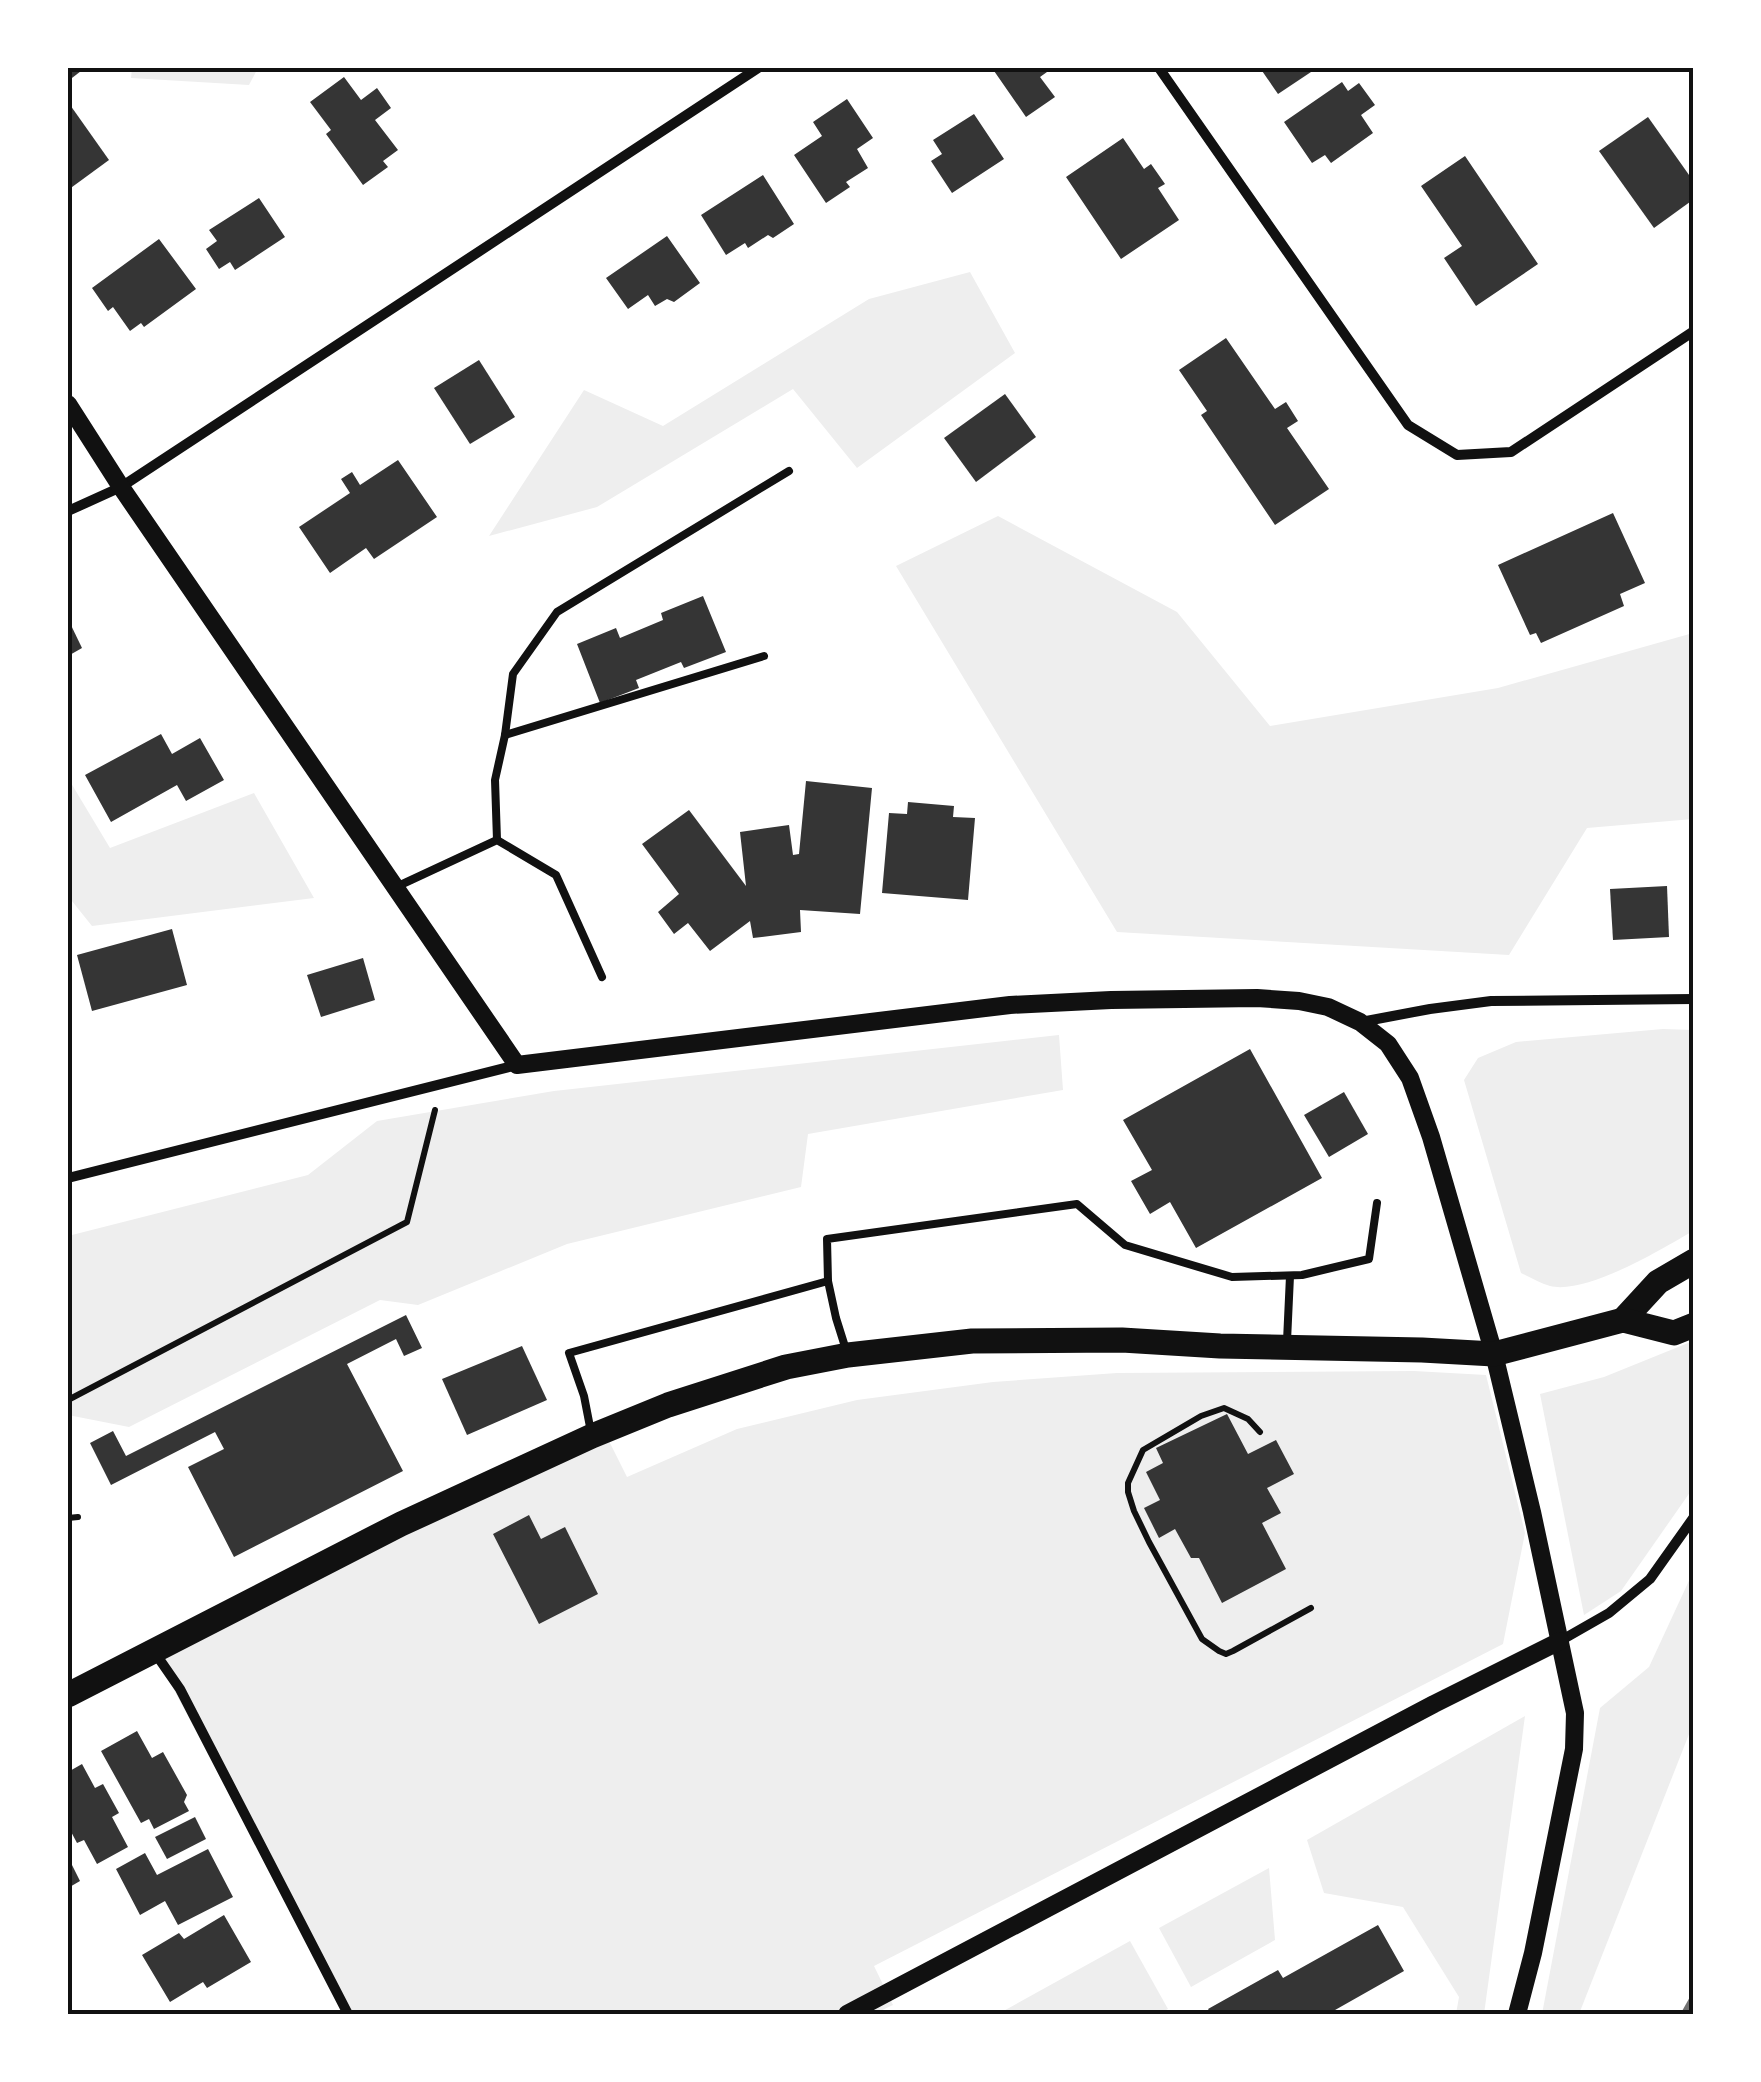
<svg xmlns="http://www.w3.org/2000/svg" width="1761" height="2082" font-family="Poppins,sans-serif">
	<rect width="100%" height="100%" fill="#fff"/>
	<g fill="#eee">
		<path d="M 132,68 L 258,68 L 249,85 L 131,78 Z"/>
		<path d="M 970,272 L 1015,353 L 857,468 L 793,389 L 597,507 L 489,536 L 584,390 L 663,426 L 869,299 Z"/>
		<path d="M 998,516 L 1177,612 L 1270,726 L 1498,688 L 1693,633 L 1693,819 L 1587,828 L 1509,955 L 1117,932 L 896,566 Z"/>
		<path d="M 68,778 L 110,848 L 254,793 L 314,898 L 92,926 L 68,896 Z"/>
		<path d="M 1663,1029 L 1693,1030 L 1693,1231 C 1662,1249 1586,1295 1550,1286 C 1540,1283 1530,1277 1521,1273 L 1464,1080 L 1478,1058 L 1516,1042 Z"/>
		<path d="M 1059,1035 L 1063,1090 L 808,1134 L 801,1187 L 567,1244 L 418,1305 L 380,1300 L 129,1427 L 68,1415 L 68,1236 L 308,1175 L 377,1121 L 554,1091 Z"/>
		<path d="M 1693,1341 L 1693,1488 L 1621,1591 L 1584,1615 L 1540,1394 L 1604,1377 Z"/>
		<path d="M 1414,1371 L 1486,1375 L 1525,1533 L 1503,1644 L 874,1966 L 893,2005 L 874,2014 L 345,2014 L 153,1650 L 604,1431 L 627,1477 L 737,1429 L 857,1400 L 993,1382 L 1117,1373 Z"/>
		<path d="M 1693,1572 L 1693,1724 L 1579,2014 L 1542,2014 L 1600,1708 L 1649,1667 Z"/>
		<path d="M 1525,1716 L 1484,2014 L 1456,2014 L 1459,1997 L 1403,1907 L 1324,1893 L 1307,1840 Z"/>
		<path d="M 1269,1868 L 1275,1940 L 1191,1987 L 1159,1928 Z"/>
		<path d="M 1130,1941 L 1168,2009 L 1159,2014 L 998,2014 Z"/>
	</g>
	<g fill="#353535">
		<path d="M 68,68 L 85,68 L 68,81 Z"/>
		<path d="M 992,68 L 1044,68 L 1047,72 L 1040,77 L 1055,97 L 1026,117 Z"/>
		<path d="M 1260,68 L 1317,68 L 1278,94 Z"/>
		<path d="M 344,77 L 361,100 L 377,88 L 391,108 L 375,120 L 398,150 L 383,161 L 388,167 L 363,185 L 326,134 L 331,130 L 310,102 Z"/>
		<path d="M 1342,82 L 1348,91 L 1359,83 L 1375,105 L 1361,115 L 1373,133 L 1331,163 L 1325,155 L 1312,163 L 1284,122 Z"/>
		<path d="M 847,99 L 873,138 L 857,149 L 868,168 L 846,182 L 850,187 L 826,203 L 794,155 L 822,136 L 813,122 Z"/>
		<path d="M 68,102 L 109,160 L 68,190 Z"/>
		<path d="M 974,114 L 1004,159 L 952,193 L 931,161 L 942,154 L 933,140 Z"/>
		<path d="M 1648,117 L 1694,182 L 1694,199 L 1654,228 L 1599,151 Z"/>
		<path d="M 1123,138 L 1144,169 L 1151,164 L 1165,184 L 1158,188 L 1179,220 L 1121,259 L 1066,177 Z"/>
		<path d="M 1465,156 L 1538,264 L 1476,306 L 1444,258 L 1462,246 L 1421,186 Z"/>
		<path d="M 763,175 L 794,224 L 773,238 L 768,235 L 748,248 L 745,243 L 726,255 L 701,215 Z"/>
		<path d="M 259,198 L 285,237 L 235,270 L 230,262 L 219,269 L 206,249 L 217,241 L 209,230 Z"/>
		<path d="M 667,236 L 700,283 L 674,302 L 667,299 L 655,306 L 648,295 L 628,309 L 606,278 Z"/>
		<path d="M 159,239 L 196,289 L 144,327 L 141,323 L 130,331 L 113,307 L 108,311 L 92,288 Z"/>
		<path d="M 1226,338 L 1275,409 L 1286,402 L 1298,421 L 1287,428 L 1329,489 L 1275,525 L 1201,415 L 1207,411 L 1179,370 Z"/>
		<path d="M 479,360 L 515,417 L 470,444 L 434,388 Z"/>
		<path d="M 1005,394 L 1036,437 L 976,482 L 944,438 Z"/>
		<path d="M 398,460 L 437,517 L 374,559 L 366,548 L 330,573 L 299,527 L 350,493 L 341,479 L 352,472 L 360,485 Z"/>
		<path d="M 1613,513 L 1645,583 L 1620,594 L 1624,606 L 1541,643 L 1536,633 L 1530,635 L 1498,565 Z"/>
		<path d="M 703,596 L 726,652 L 684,668 L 681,662 L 636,680 L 639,688 L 600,703 L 577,644 L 616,628 L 620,638 L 663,620 L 661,613 Z"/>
		<path d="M 68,619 L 82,648 L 68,656 Z"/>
		<path d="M 161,734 L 172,754 L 200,738 L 224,780 L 186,801 L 177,785 L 111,822 L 85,775 Z"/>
		<path d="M 806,781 L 872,788 L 860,914 L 800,910 L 801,932 L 753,938 L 750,921 L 710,951 L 688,923 L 674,934 L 658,912 L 679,894 L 642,844 L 689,810 L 746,886 L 740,832 L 789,825 L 793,855 L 799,854 Z"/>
		<path d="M 908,802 L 954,806 L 953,817 L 975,818 L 968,900 L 882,893 L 889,813 L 907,814 Z"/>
		<path d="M 1667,886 L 1669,937 L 1613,940 L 1610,889 Z"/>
		<path d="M 172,929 L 187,985 L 92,1011 L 77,955 Z"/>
		<path d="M 363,958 L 375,1000 L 321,1017 L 307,975 Z"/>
		<path d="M 1250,1049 L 1322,1178 L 1196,1248 L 1170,1202 L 1150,1214 L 1131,1181 L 1152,1170 L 1123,1120 Z"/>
		<path d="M 1344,1092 L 1368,1134 L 1329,1157 L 1304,1115 Z"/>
		<path d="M 406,1315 L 422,1348 L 404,1356 L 396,1339 L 347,1364 L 403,1471 L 234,1557 L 188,1467 L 224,1449 L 215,1432 L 111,1485 L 90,1443 L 113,1431 L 126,1456 Z"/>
		<path d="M 522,1346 L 547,1400 L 467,1435 L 442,1379 Z"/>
		<path d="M 1227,1414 L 1248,1454 L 1276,1440 L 1294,1474 L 1267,1488 L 1281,1513 L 1262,1523 L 1286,1569 L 1222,1603 L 1199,1558 L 1191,1558 L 1175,1529 L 1159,1538 L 1144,1508 L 1160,1500 L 1146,1472 L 1163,1463 L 1156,1448 Z"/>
		<path d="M 529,1515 L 541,1539 L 565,1527 L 598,1594 L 539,1624 L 493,1534 Z"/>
		<path d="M 137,1731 L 152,1758 L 163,1752 L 187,1795 L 184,1802 L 189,1811 L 154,1829 L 149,1819 L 141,1823 L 101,1751 Z"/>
		<path d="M 82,1764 L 95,1788 L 103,1784 L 119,1813 L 112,1817 L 128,1847 L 97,1864 L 84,1840 L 77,1843 L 68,1826 L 68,1772 Z"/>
		<path d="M 195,1817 L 206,1839 L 167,1859 L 155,1837 Z"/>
		<path d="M 208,1849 L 233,1897 L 178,1925 L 165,1901 L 140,1915 L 116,1869 L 145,1853 L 157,1875 Z"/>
		<path d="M 68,1857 L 80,1881 L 68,1888 Z"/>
		<path d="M 224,1915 L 251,1962 L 207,1988 L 203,1982 L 170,2002 L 142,1955 L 179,1933 L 184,1939 Z"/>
		<path d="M 1378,1925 L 1404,1971 L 1328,2014 L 1211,2014 L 1208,2009 L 1278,1970 L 1283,1978 Z"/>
	</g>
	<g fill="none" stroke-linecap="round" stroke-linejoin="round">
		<g stroke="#111" stroke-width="6">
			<path d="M 68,1400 L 407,1222 L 435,1110"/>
			<path d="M 1260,1432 L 1248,1419 L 1224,1408 L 1201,1416 L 1143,1450 L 1128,1483 L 1128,1492 L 1134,1511 L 1149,1542 L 1202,1639 L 1219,1651 L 1226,1654 L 1233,1651 L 1311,1608"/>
			<path d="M 68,1518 L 78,1517"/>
		</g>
		<g stroke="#111" stroke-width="8">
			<path d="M 505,735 L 764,656"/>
			<path d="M 497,840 L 495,780 L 505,735 L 513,674 L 557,612 L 789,471"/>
			<path d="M 396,887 L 497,840 L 556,875 L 602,977"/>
			<path d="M 828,1281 L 827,1239 L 1077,1204 L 1125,1245 L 1232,1277 L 1302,1275 L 1369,1259 L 1377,1203"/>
			<path d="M 1287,1341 L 1290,1276"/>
			<path d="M 591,1432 L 584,1396 L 569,1353 L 828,1281 L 836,1318 L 847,1353"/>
		</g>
		<g stroke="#111" stroke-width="10">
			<path d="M 1159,68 L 1408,425 L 1457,455 L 1511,452 L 1694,331"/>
			<path d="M 68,511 L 121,487 L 758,68"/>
			<path d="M 1361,1022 L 1430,1009 L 1491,1001 L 1694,999"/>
			<path d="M 68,1178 L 517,1065"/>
			<path d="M 1560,1641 L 1609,1613 L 1650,1579 L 1694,1517"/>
			<path d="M 153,1650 L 180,1689 L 348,2014"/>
		</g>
		<g stroke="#111" stroke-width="18">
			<path d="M 68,404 L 121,487 L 517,1065 L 1010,1005 L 1111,1000 L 1257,998 L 1299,1001 L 1328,1007 L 1360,1022 L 1388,1044 L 1410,1078 L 1431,1137 L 1494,1354 L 1532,1512 L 1575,1713 L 1574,1749 L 1533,1953 L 1517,2014"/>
			<path d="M 847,2014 L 1434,1704 L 1560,1641"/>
		</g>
		<g stroke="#111" stroke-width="25">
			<path d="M 1623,1320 L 1658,1282 L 1694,1261"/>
			<path d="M 68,1695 L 401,1524 L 592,1436 L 668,1405 L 786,1367 L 848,1355 L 972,1341 L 1122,1340 L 1220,1346 L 1422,1350 L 1494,1354 L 1623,1320 L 1674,1333 L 1694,1325"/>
		</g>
		<path stroke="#707070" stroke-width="8" d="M 1685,2014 L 1694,1998"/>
	</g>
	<rect width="1761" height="2082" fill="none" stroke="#ffffff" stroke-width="140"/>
	<rect x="70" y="70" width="1621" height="1942" fill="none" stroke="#111" stroke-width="4"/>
</svg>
